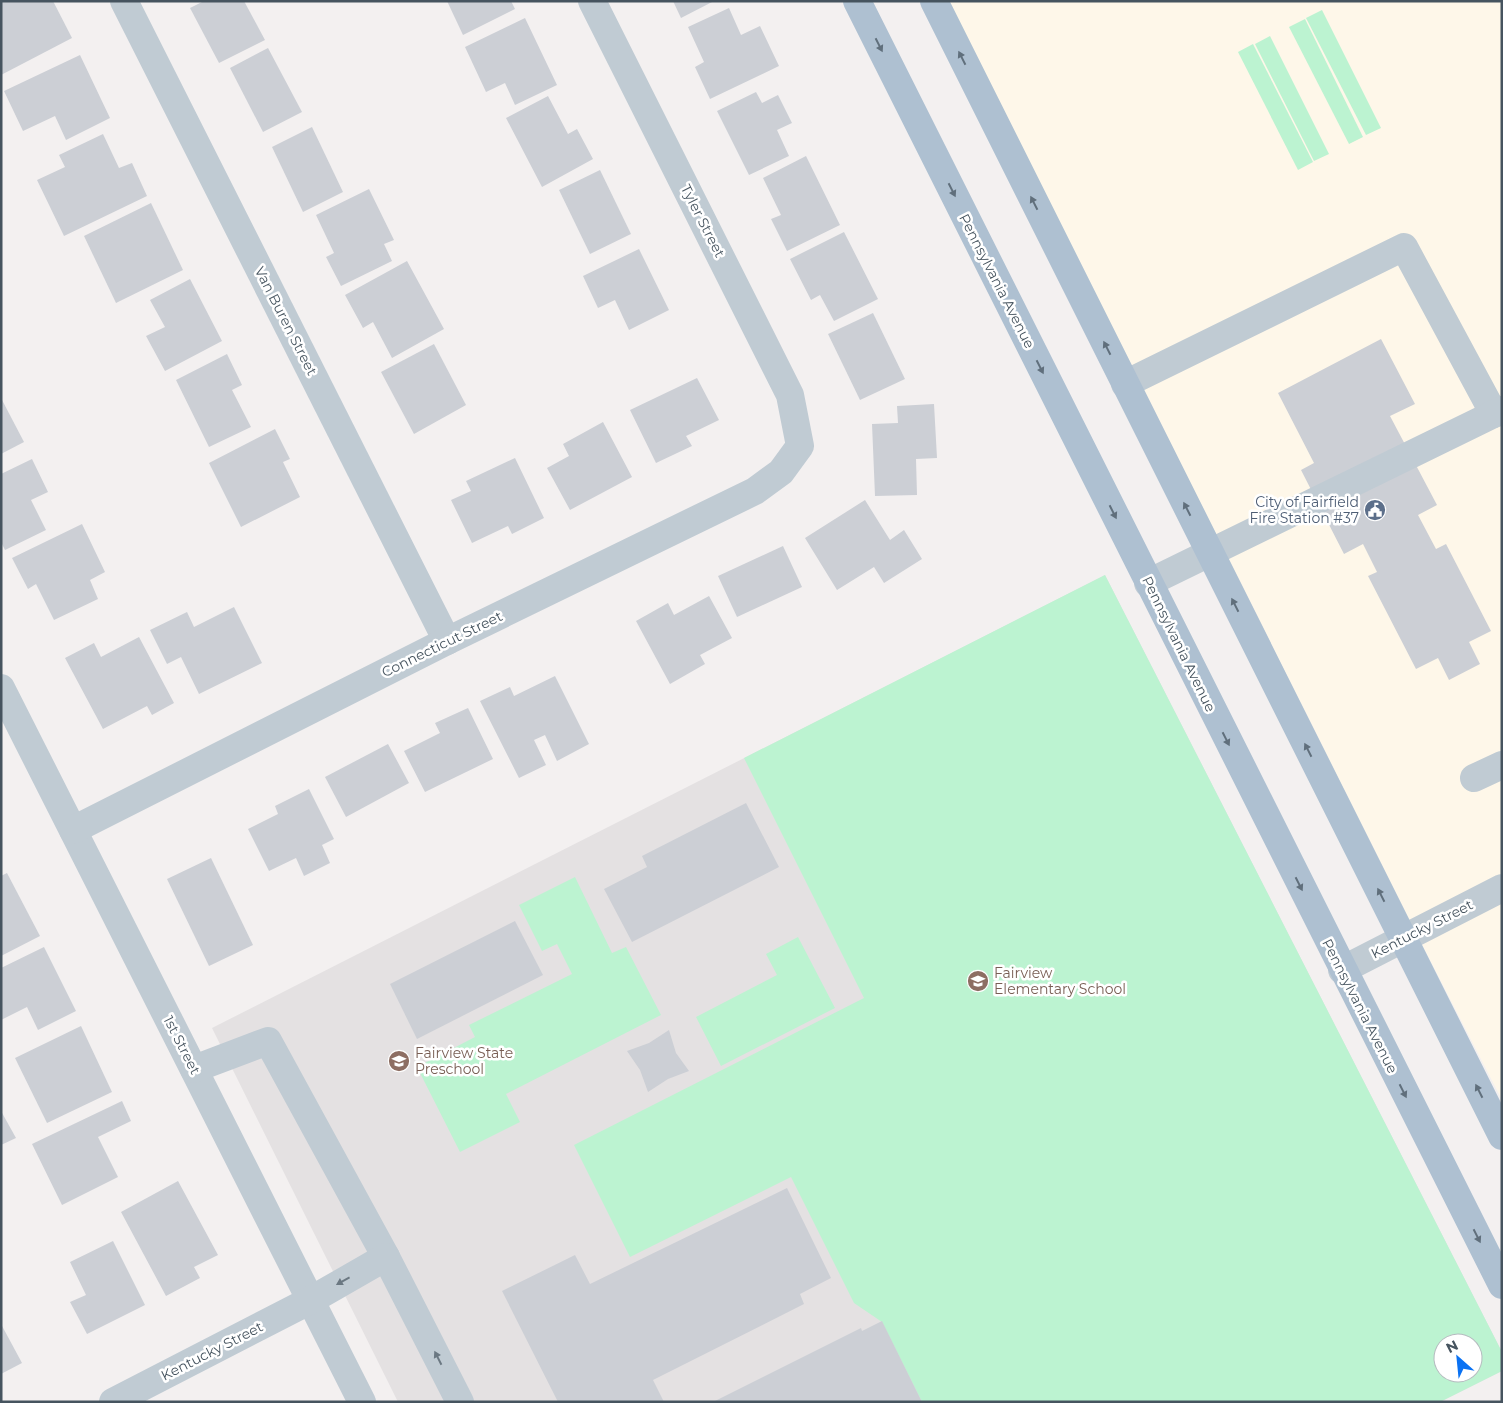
<svg xmlns="http://www.w3.org/2000/svg" width="1503" height="1403" font-family="Montserrat,sans-serif">
	<rect width="100%" height="100%" fill="#f3f0f0"/>
	<path fill="#fef7e9" d="M 949,1 L 1502,1 L 1502,1100 L 1411,923 Z"/>
	<path fill="#e4e1e2" fill-rule="evenodd" d="M 1105,575 L 1502,1352 L 1502,1371 L 1440,1402 L 398,1402 L 212,1028 ZM 1443,1343 L 1473,1343 L 1473,1373 L 1443,1373 Z"/>
	<g fill="#bcf3d1" fill-rule="evenodd">
		<path d="M 1322,10 L 1381,128 L 1366,135 L 1306,18 Z"/>
		<path d="M 1305,19 L 1363,137 L 1349,144 L 1289,27 Z"/>
		<path d="M 1270,36 L 1329,154 L 1314,161 L 1255,44 Z"/>
		<path d="M 1253,44 L 1313,162 L 1298,170 L 1238,52 Z"/>
		<path d="M 1105,575 L 1502,1352 L 1502,1371 L 1440,1402 L 922,1402 L 882,1322 L 854,1303 L 791,1177 L 630,1257 L 574,1145 L 864,998 L 744,758 ZM 1443,1343 L 1473,1343 L 1473,1373 L 1443,1373 Z"/>
		<path d="M 575,877 L 612,953 L 626,947 L 661,1015 L 506,1094 L 520,1122 L 460,1152 L 417,1067 L 475,1037 L 469,1025 L 572,974 L 557,944 L 542,951 L 519,905 Z"/>
		<path d="M 798,937 L 835,1008 L 721,1066 L 696,1017 L 777,975 L 766,954 Z"/>
	</g>
	<g fill="#cccfd5">
		<path d="M 1,1 L 53,1 L 72,38 L 1,75 Z"/>
		<path d="M 204,1 L 244,1 L 265,40 L 219,63 L 190,8 Z"/>
		<path d="M 447,1 L 511,1 L 515,9 L 463,35 Z"/>
		<path d="M 673,1 L 714,1 L 681,18 Z"/>
		<path d="M 729,8 L 741,35 L 760,26 L 779,66 L 710,99 L 695,67 L 704,62 L 688,27 Z"/>
		<path d="M 525,18 L 557,85 L 515,105 L 505,83 L 486,92 L 465,47 Z"/>
		<path d="M 268,48 L 302,112 L 263,132 L 230,68 Z"/>
		<path d="M 80,55 L 110,118 L 66,140 L 55,116 L 23,131 L 4,91 Z"/>
		<path d="M 756,92 L 762,103 L 778,95 L 792,123 L 777,130 L 789,156 L 749,175 L 717,111 Z"/>
		<path d="M 548,96 L 568,134 L 577,129 L 593,159 L 542,187 L 506,118 Z"/>
		<path d="M 312,127 L 343,192 L 303,212 L 272,147 Z"/>
		<path d="M 103,134 L 119,168 L 132,163 L 147,196 L 64,236 L 37,180 L 65,167 L 59,155 Z"/>
		<path d="M 806,156 L 840,225 L 787,251 L 771,219 L 781,215 L 763,178 Z"/>
		<path d="M 600,170 L 631,234 L 590,254 L 559,190 Z"/>
		<path d="M 369,189 L 394,240 L 384,244 L 392,261 L 341,286 L 326,257 L 334,253 L 316,215 Z"/>
		<path d="M 151,203 L 183,270 L 116,303 L 84,236 Z"/>
		<path d="M 844,232 L 878,299 L 834,321 L 820,295 L 811,300 L 790,259 Z"/>
		<path d="M 639,249 L 669,310 L 629,330 L 615,300 L 598,308 L 583,276 Z"/>
		<path d="M 407,261 L 444,329 L 392,358 L 373,322 L 363,328 L 345,295 Z"/>
		<path d="M 190,279 L 222,341 L 165,371 L 146,336 L 165,327 L 150,300 Z"/>
		<path d="M 873,313 L 905,379 L 860,400 L 828,334 Z"/>
		<path d="M 1381,339 L 1415,404 L 1390,416 L 1437,505 L 1418,515 L 1436,549 L 1446,544 L 1491,631 L 1469,642 L 1480,664 L 1449,680 L 1438,658 L 1416,669 L 1368,576 L 1377,572 L 1363,544 L 1344,554 L 1301,470 L 1314,463 L 1278,393 Z"/>
		<path d="M 434,344 L 466,405 L 414,434 L 381,372 Z"/>
		<path d="M 227,354 L 242,385 L 232,390 L 251,427 L 209,447 L 176,380 Z"/>
		<path d="M 697,378 L 719,420 L 686,436 L 692,446 L 656,463 L 630,410 Z"/>
		<path d="M 1,398 L 24,442 L 1,454 Z"/>
		<path d="M 934,404 L 937,458 L 916,459 L 917,495 L 875,496 L 872,424 L 898,423 L 897,406 Z"/>
		<path d="M 603,422 L 632,477 L 570,510 L 547,468 L 569,456 L 563,444 Z"/>
		<path d="M 275,429 L 290,459 L 283,462 L 300,497 L 241,527 L 209,463 Z"/>
		<path d="M 515,458 L 544,518 L 512,534 L 508,526 L 472,543 L 451,500 L 471,491 L 466,481 Z"/>
		<path d="M 32,459 L 48,492 L 31,500 L 46,530 L 5,550 L 1,542 L 1,474 Z"/>
		<path d="M 865,500 L 890,540 L 904,530 L 922,559 L 884,583 L 874,567 L 837,590 L 805,538 Z"/>
		<path d="M 82,524 L 105,572 L 90,580 L 98,599 L 54,620 L 36,584 L 28,589 L 12,558 Z"/>
		<path d="M 783,546 L 802,587 L 737,617 L 718,576 Z"/>
		<path d="M 709,596 L 732,638 L 700,655 L 705,664 L 670,684 L 636,621 L 668,603 L 674,615 Z"/>
		<path d="M 234,607 L 262,663 L 199,694 L 181,657 L 167,664 L 150,630 L 187,612 L 194,627 Z"/>
		<path d="M 139,637 L 174,703 L 152,715 L 147,706 L 103,729 L 65,658 L 94,643 L 101,657 Z"/>
		<path d="M 555,676 L 589,744 L 557,761 L 545,735 L 534,740 L 546,765 L 519,778 L 480,701 L 510,687 L 514,696 Z"/>
		<path d="M 468,708 L 493,759 L 425,792 L 404,751 L 440,733 L 435,723 Z"/>
		<path d="M 388,744 L 409,783 L 346,817 L 325,777 Z"/>
		<path d="M 309,789 L 334,839 L 322,845 L 330,863 L 304,876 L 296,858 L 269,871 L 248,829 L 278,814 L 275,806 Z"/>
		<path d="M 746,803 L 779,867 L 632,942 L 604,889 L 647,867 L 642,856 Z"/>
		<path d="M 211,858 L 253,945 L 209,966 L 167,879 Z"/>
		<path d="M 7,873 L 40,936 L 1,956 L 1,876 Z"/>
		<path d="M 515,921 L 543,975 L 417,1039 L 390,984 Z"/>
		<path d="M 44,947 L 76,1011 L 38,1030 L 27,1007 L 1,1020 L 1,968 Z"/>
		<path d="M 81,1026 L 112,1092 L 47,1123 L 15,1058 Z"/>
		<path d="M 669,1030 L 676,1053 L 689,1071 L 668,1079 L 648,1092 L 640,1070 L 627,1051 L 649,1043 Z"/>
		<path d="M 122,1101 L 131,1121 L 98,1137 L 118,1177 L 62,1205 L 32,1144 Z"/>
		<path d="M 1,1111 L 16,1138 L 1,1145 Z"/>
		<path d="M 178,1181 L 218,1255 L 194,1267 L 200,1278 L 166,1296 L 121,1212 Z"/>
		<path d="M 787,1188 L 831,1278 L 800,1294 L 804,1304 L 653,1380 L 664,1402 L 558,1402 L 502,1291 L 575,1255 L 590,1284 Z"/>
		<path d="M 113,1241 L 145,1305 L 87,1334 L 70,1302 L 86,1295 L 70,1262 Z"/>
		<path d="M 882,1321 L 922,1402 L 713,1402 L 861,1328 L 862,1331 Z"/>
		<path d="M 1,1324 L 22,1363 L 1,1374 Z"/>
	</g>
	<g fill="none" stroke-linecap="round" stroke-linejoin="round">
		<g stroke="#c0cbd3" stroke-width="28">
			<path d="M 124,1 L 447,641"/>
			<path d="M 1125,384 L 1404,247 L 1494,414"/>
			<path d="M 1148,583 L 1502,410"/>
			<path d="M 1,688 L 362,1402"/>
			<path d="M 1474,778 L 1502,765"/>
			<path d="M 73,830 L 447,641 L 755,491 L 781,472 L 800,446 L 790,395 L 592,1"/>
			<path d="M 1342,970 L 1502,888"/>
			<path d="M 194,1069 L 268,1041 L 386,1257"/>
			<path d="M 113,1402 L 311,1300 L 386,1257 L 460,1402"/>
		</g>
		<g stroke="#aec0d1" stroke-width="28">
			<path d="M 857,1 L 1502,1285"/>
			<path d="M 934,1 L 1502,1136"/>
		</g>
	</g>
	<defs><path id="oneway-solid" d="M-6-.8H1V-3.2L6.5 0L1 3.2V.8H-6Z" transform="scale(1.25)"/></defs>
	<g fill="#606f7c">
		<use href="#oneway-solid" transform="translate(879 45) rotate(63)"/>
		<use href="#oneway-solid" transform="translate(962 58) rotate(-117)"/>
		<use href="#oneway-solid" transform="translate(952 190) rotate(63)"/>
		<use href="#oneway-solid" transform="translate(1034 203) rotate(-117)"/>
		<use href="#oneway-solid" transform="translate(1107 348) rotate(-117)"/>
		<use href="#oneway-solid" transform="translate(1040 367) rotate(63)"/>
		<use href="#oneway-solid" transform="translate(1187 509) rotate(-117)"/>
		<use href="#oneway-solid" transform="translate(1113 512) rotate(63)"/>
		<use href="#oneway-solid" transform="translate(1235 605) rotate(-117)"/>
		<use href="#oneway-solid" transform="translate(1226 739) rotate(63)"/>
		<use href="#oneway-solid" transform="translate(1308 750) rotate(-117)"/>
		<use href="#oneway-solid" transform="translate(1299 884) rotate(63)"/>
		<use href="#oneway-solid" transform="translate(1381 895) rotate(-117)"/>
		<use href="#oneway-solid" transform="translate(1403 1091) rotate(63)"/>
		<use href="#oneway-solid" transform="translate(1479 1091) rotate(-117)"/>
		<use href="#oneway-solid" transform="translate(1477 1236) rotate(63)"/>
	</g>
	<g fill="#6b7882">
		<use href="#oneway-solid" transform="translate(343 1281) rotate(151)"/>
		<use href="#oneway-solid" transform="translate(438 1358) rotate(-117)"/>
	</g>
	<defs>
		<g id="civic-disc" transform="scale(1.125)"><circle r="9.5" fill="#5c6f8a" stroke="#fff"/><path d="M-.6-6.5H3V-4.5H.6V-3L4-1V1h2V6H-6V1h2V-1L-.6-3ZM-1.2 2.5V6h2.4V2.5Z" fill="#fff"/></g>
		<g id="school-disc" transform="scale(1.125)"><circle r="9.5" fill="#8d6e63" stroke="#fff"/><path d="M0-5L7-2L0 1L-7-2ZM-4 1L0 2.5L4 1V4Q0 6-4 4Z" fill="#fff"/></g>
	</defs>
	<g fill-rule="evenodd">
		<use href="#civic-disc" x="1375" y="510"/>
		<use href="#school-disc" x="978" y="981"/>
		<use href="#school-disc" x="399" y="1061"/>
	</g>
	<g text-anchor="middle" stroke-width="5" stroke-linejoin="round" paint-order="stroke">
		<g font-size="14" fill="#46545f" stroke="#fff">
			<text transform="translate(703 221) rotate(63)" y="5">Tyler Street</text>
			<text transform="translate(997 281) rotate(63)" y="5">Pennsylvania Avenue</text>
			<text transform="translate(286 321) rotate(63)" y="5">Van Buren Street</text>
			<text transform="translate(442 644) rotate(-26)" y="5">Connecticut Street</text>
			<text transform="translate(1179 644) rotate(64)" y="5">Pennsylvania Avenue</text>
			<text transform="translate(1422 929) rotate(-27)" y="5">Kentucky Street</text>
			<text transform="translate(1360 1006) rotate(63)" y="5">Pennsylvania Avenue</text>
			<text transform="translate(182 1045) rotate(63)" y="5">1st Street</text>
			<text transform="translate(212 1351) rotate(-27)" y="5">Kentucky Street</text>
		</g>
		<g font-size="14" fill="#4e5e75" stroke="#fff" text-anchor="end">
			<text x="1359" y="507">City of Fairfield<tspan x="1359" dy="16">Fire Station #37</tspan></text>
		</g>
		<g font-size="14" fill="#785e54" stroke="#fff" text-anchor="start">
			<text x="994" y="978">Fairview<tspan x="994" dy="16">Elementary School</tspan></text>
			<text x="415" y="1058">Fairview State<tspan x="415" dy="16">Preschool</tspan></text>
		</g>
	</g>
	<rect width="1503" height="1403" fill="none" stroke="#46545f" stroke-width="5"/>
	<g transform="translate(1458 1358) rotate(333)"><circle r="24" fill="#ffffff" stroke="#b5bbbf"/>
	<path d="M0-4L9 19L0 12L-9 19Z" fill="#0a72f3"/>
	<text y="-8" font-size="14" font-weight="bold" text-anchor="middle" fill="#46545f">N</text>
	</g>
</svg>
